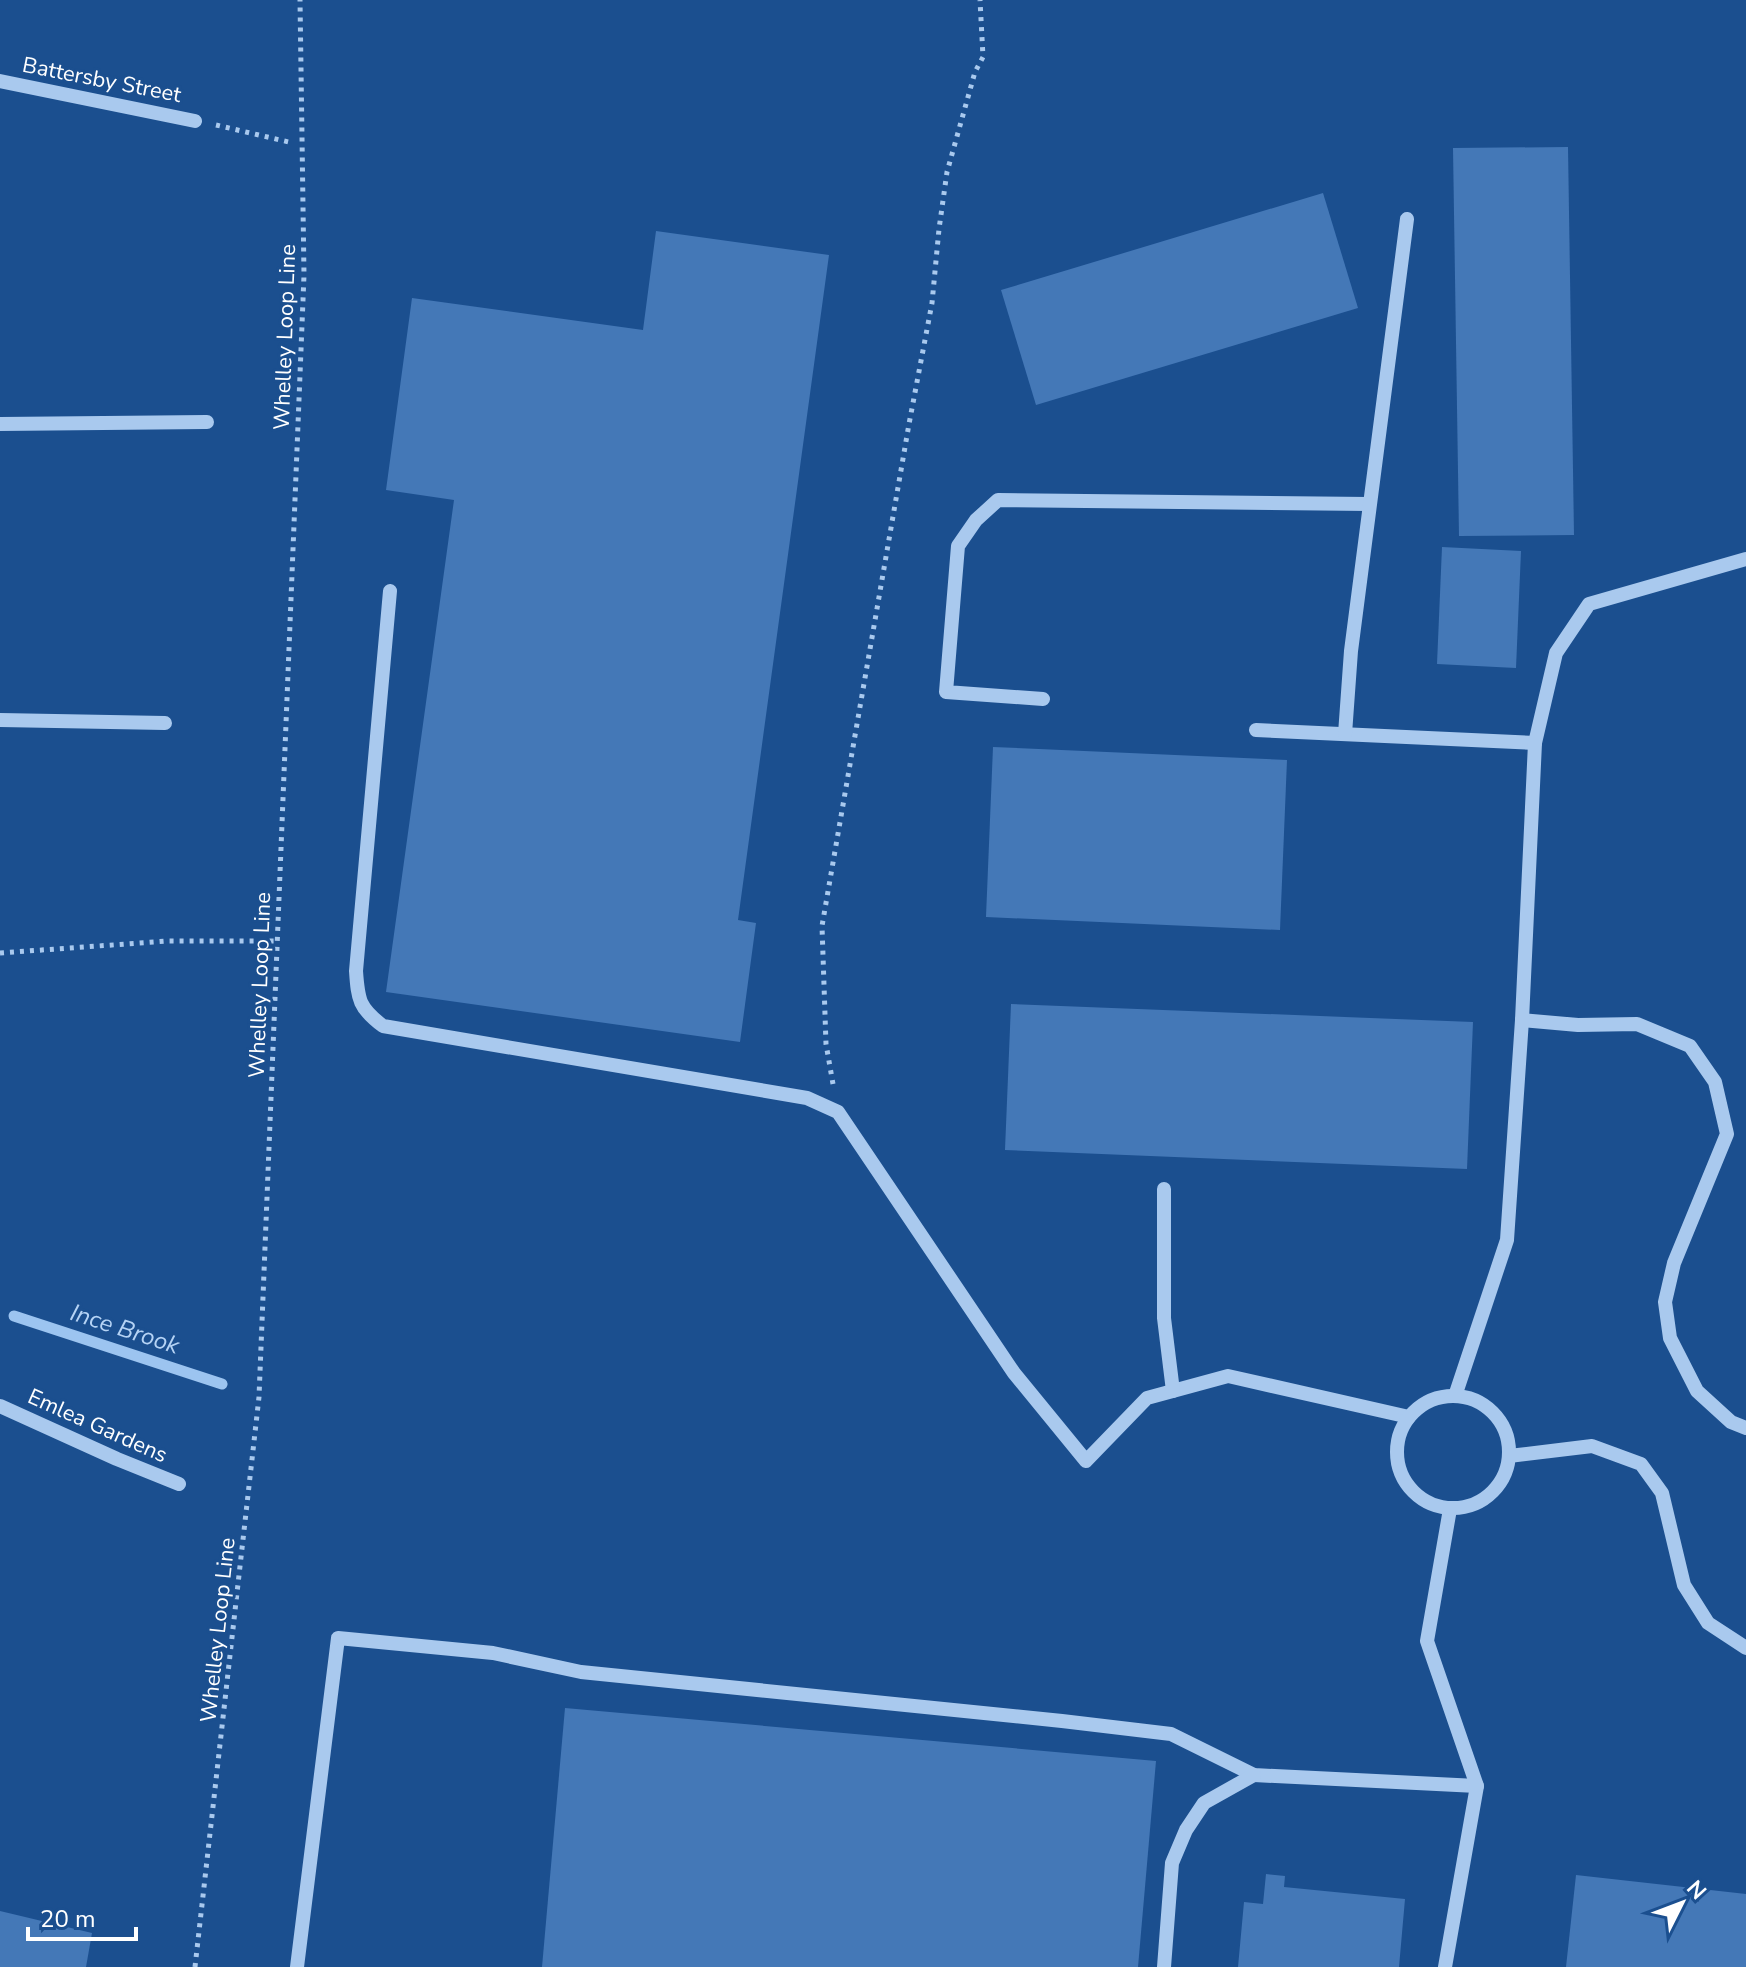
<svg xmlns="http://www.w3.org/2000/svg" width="1746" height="1967" font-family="'Nunito Sans',sans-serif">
	<rect width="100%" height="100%" fill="#1b4f8f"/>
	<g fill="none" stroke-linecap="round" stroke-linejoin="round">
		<path stroke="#9cc4f0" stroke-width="11" d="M 14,1316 L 222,1384"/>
	</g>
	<g fill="#4478b7">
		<path d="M 1568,147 L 1574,535 L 1459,536 L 1453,148 Z"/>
		<path d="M 1323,193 L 1358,308 L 1036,405 L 1001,290 Z"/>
		<path d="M 656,231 L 829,255 L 738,920 L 756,923 L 740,1042 L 386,992 L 454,500 L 386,490 L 412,298 L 643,330 Z"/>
		<path d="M 1442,547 L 1521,551 L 1516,668 L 1437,664 Z"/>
		<path d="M 993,747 L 1287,760 L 1280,930 L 986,917 Z"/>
		<path d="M 1011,1004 L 1473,1022 L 1467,1169 L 1005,1150 Z"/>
		<path d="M 565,1708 L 1156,1761 L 1138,1967 L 542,1967 Z"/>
		<path d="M 1266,1874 L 1285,1876 L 1284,1887 L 1405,1899 L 1399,1967 L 1238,1967 L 1244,1902 L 1263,1904 Z"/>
		<path d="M 1576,1875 L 1746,1894 L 1746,1967 L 1566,1967 Z"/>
		<path d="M 0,1911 L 92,1933 L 86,1967 L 0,1967 Z"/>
	</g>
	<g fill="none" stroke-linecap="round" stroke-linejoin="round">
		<g stroke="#a9c9ee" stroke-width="5" stroke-dasharray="4 6" stroke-linecap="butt">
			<path d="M 216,125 L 293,143"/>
			<path d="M 0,953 L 168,941 L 277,941"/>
			<path d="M 833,1084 L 826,1044 L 822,926 L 909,424 L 932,303 L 939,229 L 947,172 L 975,72 L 983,57 L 980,0"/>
			<path d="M 195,1967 L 259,1397 L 304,275 L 300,0"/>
		</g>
		<g stroke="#a9c9ee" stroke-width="14">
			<path d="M 0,81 L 195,121"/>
			<path d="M 0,424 L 207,422"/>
			<path d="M 390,591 L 356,971 C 358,1000 359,1008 383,1026 L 807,1098 L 838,1112 L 1014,1373 L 1086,1461 L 1147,1398 L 1228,1376 L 1409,1417"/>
			<path d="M 1043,699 L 946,692 L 958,546 L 976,520 L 998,500 L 1369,504"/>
			<path d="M 0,720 L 165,723"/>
			<path d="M 1256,730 L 1535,743"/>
			<path d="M 1345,734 L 1351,651 L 1407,219"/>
			<path d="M 1522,1020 L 1578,1025 L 1637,1024 L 1690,1046 L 1715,1082 L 1727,1134 L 1674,1263 L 1665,1302 L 1670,1338 L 1697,1391 L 1731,1422 L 1746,1428"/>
			<path d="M 1164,1189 L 1164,1318 L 1173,1391"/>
			<circle cx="1453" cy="1452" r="56"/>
			<path d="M 1455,1396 L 1507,1240 L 1522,1020 L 1535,743 L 1556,653 L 1589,604 L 1746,559"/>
			<path d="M 0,1406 L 117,1459 L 179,1484"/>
			<path d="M 1509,1456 L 1592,1446 L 1641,1464 L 1662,1493 L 1684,1585 L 1708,1623 L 1746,1648"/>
			<path d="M 297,1967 L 338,1638 L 493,1653 L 581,1672 L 1062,1721 L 1171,1734 L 1254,1775 L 1477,1786"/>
			<path d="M 1164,1967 L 1172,1863 L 1186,1830 L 1204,1803 L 1254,1775"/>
			<path d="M 1445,1967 L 1477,1786 L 1427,1641 L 1450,1509"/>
		</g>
	</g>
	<g text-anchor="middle" stroke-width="6" stroke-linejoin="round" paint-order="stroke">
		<g font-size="22" fill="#fff" stroke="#1b4f8f">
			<text transform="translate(102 79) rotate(11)" y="8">Battersby Street</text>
			<text transform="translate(284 337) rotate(-88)" y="8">Whelley Loop Line</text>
			<text transform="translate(259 985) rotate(-88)" y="8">Whelley Loop Line</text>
			<text transform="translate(98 1425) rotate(24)" y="8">Emlea Gardens</text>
			<text transform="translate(217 1630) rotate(-84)" y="8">Whelley Loop Line</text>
		</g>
		<g font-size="24" font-style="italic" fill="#b5d3f5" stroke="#1b4f8f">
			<text transform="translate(125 1329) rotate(18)" y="8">Ince Brook</text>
		</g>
	</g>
	<g transform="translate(1682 1903) rotate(48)" stroke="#1b4f8f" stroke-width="6" paint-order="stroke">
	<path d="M0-6L14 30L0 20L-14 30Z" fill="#ffffff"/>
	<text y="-12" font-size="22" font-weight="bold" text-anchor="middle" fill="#ffffff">N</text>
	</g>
	<path d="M28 1927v12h108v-12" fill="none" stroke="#ffffff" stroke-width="4"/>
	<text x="40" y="1927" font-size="24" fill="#ffffff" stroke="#1b4f8f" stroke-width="6" paint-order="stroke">20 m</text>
</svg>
